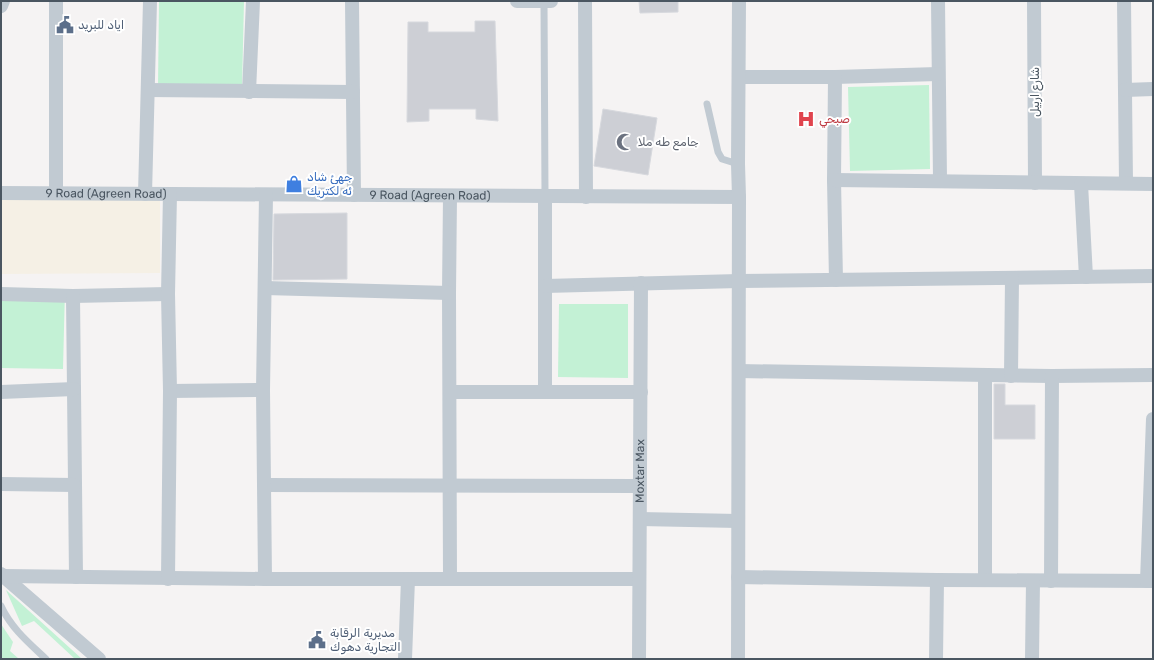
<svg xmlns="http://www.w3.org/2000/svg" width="1154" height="660" font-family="Rubik,Vazirmatn,sans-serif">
	<rect width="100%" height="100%" fill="#f5f3f3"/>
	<g fill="#c3f1d5">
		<path d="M 159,1 L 244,1 L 242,87 L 158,86 Z"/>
		<path d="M 929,85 L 930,169 L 850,171 L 848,87 Z"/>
		<path d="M 1,288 L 65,289 L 63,369 L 1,368 Z"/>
		<path d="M 559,304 L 628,304 L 628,378 L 558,377 Z"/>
		<path d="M 6,590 L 82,659 L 75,659 L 34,621 L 22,626 Z"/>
		<path d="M 1,624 L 13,642 L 10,651 L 19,659 L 1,659 Z"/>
	</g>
	<path fill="#f5f0e5" d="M 160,194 L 160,273 L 1,274 L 1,195 Z"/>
	<g fill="#cdcfd5" stroke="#d7d9de">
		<path d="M 639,1 L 678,1 L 678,12 L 640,13 Z"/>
		<path d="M 475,21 L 495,21 L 498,121 L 476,119 L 476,109 L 429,109 L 429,121 L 407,122 L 408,22 L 428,22 L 428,32 L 475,32 Z"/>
		<path d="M 603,109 L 657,118 L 648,175 L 594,166 Z"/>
		<path d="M 347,213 L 347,279 L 273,280 L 274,214 Z"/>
		<path d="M 994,384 L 1005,384 L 1005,405 L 1035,405 L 1035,439 L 994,439 Z"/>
	</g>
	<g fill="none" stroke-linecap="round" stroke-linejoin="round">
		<g stroke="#c1cad2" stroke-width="7">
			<path d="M 544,1 L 545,196"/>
			<path d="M 707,104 L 718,152 L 722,159 L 738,164"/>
			<path d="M 1,606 C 11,628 29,643 46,659"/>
		</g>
		<g stroke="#c1cad2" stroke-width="14">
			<path d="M 352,1 L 354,195"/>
			<path d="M 517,1 L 551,1"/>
			<path d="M 585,1 L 586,197"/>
			<path d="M 938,1 L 940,180"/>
			<path d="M 1034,1 L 1035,183"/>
			<path d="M 1124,1 L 1126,183"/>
			<path d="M 1,6 L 3,1"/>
			<path d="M 739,77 L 835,77 L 938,74"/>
			<path d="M 835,77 L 834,180 L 836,280"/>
			<path d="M 148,90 L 353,92"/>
			<path d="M 1125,90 L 1153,89"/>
			<path d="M 249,92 L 253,1"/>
			<path d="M 834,180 L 1153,184"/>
			<path d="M 1081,184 L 1086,277"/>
			<path id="s1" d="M 1,193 L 739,197"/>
			<path d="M 56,193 L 56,1"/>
			<path d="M 145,194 L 150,1"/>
			<path d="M 450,196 L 449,293 L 450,579"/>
			<path d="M 545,196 L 545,392"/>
			<path d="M 545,286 L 739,281 L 1153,276"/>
			<path d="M 265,288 L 449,293"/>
			<path d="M 1,294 L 73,296 L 168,294"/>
			<path d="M 73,296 L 76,577"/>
			<path d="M 739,371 L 1052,376 L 1153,375"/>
			<path d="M 985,375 L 985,580"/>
			<path d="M 1011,376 L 1012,278"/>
			<path d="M 170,391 L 263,390"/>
			<path d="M 1,392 L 74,389"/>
			<path d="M 450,392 L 641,392"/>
			<path d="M 1,484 L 74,485"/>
			<path d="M 265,485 L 639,486"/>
			<path d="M 640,519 L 738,521"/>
			<path d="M 1,574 L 99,659"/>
			<path d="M 4,576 L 265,579 L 638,579"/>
			<path d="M 738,577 L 937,580 L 1153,581"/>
			<path d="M 168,579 L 170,391 L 168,294 L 170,194"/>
			<path d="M 265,579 L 263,390 L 266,195"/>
			<path d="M 1051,581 L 1052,376"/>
			<path d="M 1147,581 L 1153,419"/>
			<path d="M 405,659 L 408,579"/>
			<path id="s2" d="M 639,659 L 641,283"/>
			<path d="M 738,659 L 739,197 L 738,164 L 739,1"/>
			<path d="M 936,659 L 937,580"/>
			<path d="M 1032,659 L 1033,581"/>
		</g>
	</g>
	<defs>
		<g id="civic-bare" transform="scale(1.38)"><path d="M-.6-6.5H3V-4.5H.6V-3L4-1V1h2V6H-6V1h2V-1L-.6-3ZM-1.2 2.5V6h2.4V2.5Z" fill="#5c6f8a" stroke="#fff" stroke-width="2.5" paint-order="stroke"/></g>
		<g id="hospital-bare" transform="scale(1.38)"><path d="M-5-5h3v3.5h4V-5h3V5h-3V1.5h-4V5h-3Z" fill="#e0444e" stroke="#fff" stroke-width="2.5" paint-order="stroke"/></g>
		<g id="mosque-bare" transform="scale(1.38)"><path d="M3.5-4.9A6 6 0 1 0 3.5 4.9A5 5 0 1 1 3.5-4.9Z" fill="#6b7280" stroke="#fff" stroke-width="2.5" paint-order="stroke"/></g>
		<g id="shop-bare" transform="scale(1.38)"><path d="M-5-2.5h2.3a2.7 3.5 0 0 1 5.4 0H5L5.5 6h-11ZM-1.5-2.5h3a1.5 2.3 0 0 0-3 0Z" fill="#3f7fe0" stroke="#fff" stroke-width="2.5" paint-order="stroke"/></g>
	</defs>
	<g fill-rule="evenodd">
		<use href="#civic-bare" x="65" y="25"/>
		<use href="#hospital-bare" x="806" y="119"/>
		<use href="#mosque-bare" x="625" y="142"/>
		<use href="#shop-bare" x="294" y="184"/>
		<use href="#civic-bare" x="317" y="640"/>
	</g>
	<g text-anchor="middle" stroke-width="4" stroke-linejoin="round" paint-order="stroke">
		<g font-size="12" fill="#4e5e75" stroke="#fff" text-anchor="start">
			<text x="78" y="29">اياد للبريد</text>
			<text x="330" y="637">مديرية الرقابة<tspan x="330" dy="14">التجارية دهوك</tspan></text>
		</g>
		<g font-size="12" fill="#4a5661" stroke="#fff">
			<text transform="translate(1035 92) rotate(-90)" y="4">شارع اربيل</text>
			<text dy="4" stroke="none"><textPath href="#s1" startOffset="105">9 Road (Agreen Road)</textPath></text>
			<text dy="4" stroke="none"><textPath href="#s1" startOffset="429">9 Road (Agreen Road)</textPath></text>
			<text dy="4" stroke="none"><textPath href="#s2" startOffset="188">Moxtar Max</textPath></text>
		</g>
		<g font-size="12" fill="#be3a42" stroke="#fff" text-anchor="start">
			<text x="819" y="123">صبحي</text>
		</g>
		<g font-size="12" fill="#5b616d" stroke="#fff" text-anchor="start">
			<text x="638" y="146">جامع طه ملا</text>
		</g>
		<g font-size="12" fill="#366cbe" stroke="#fff" text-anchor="start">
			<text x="307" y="181">جهئ شاد<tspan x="307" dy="14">ئه لكتريك</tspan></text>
		</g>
	</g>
	<rect width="1154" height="660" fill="none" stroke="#4a5661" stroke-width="4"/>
</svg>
